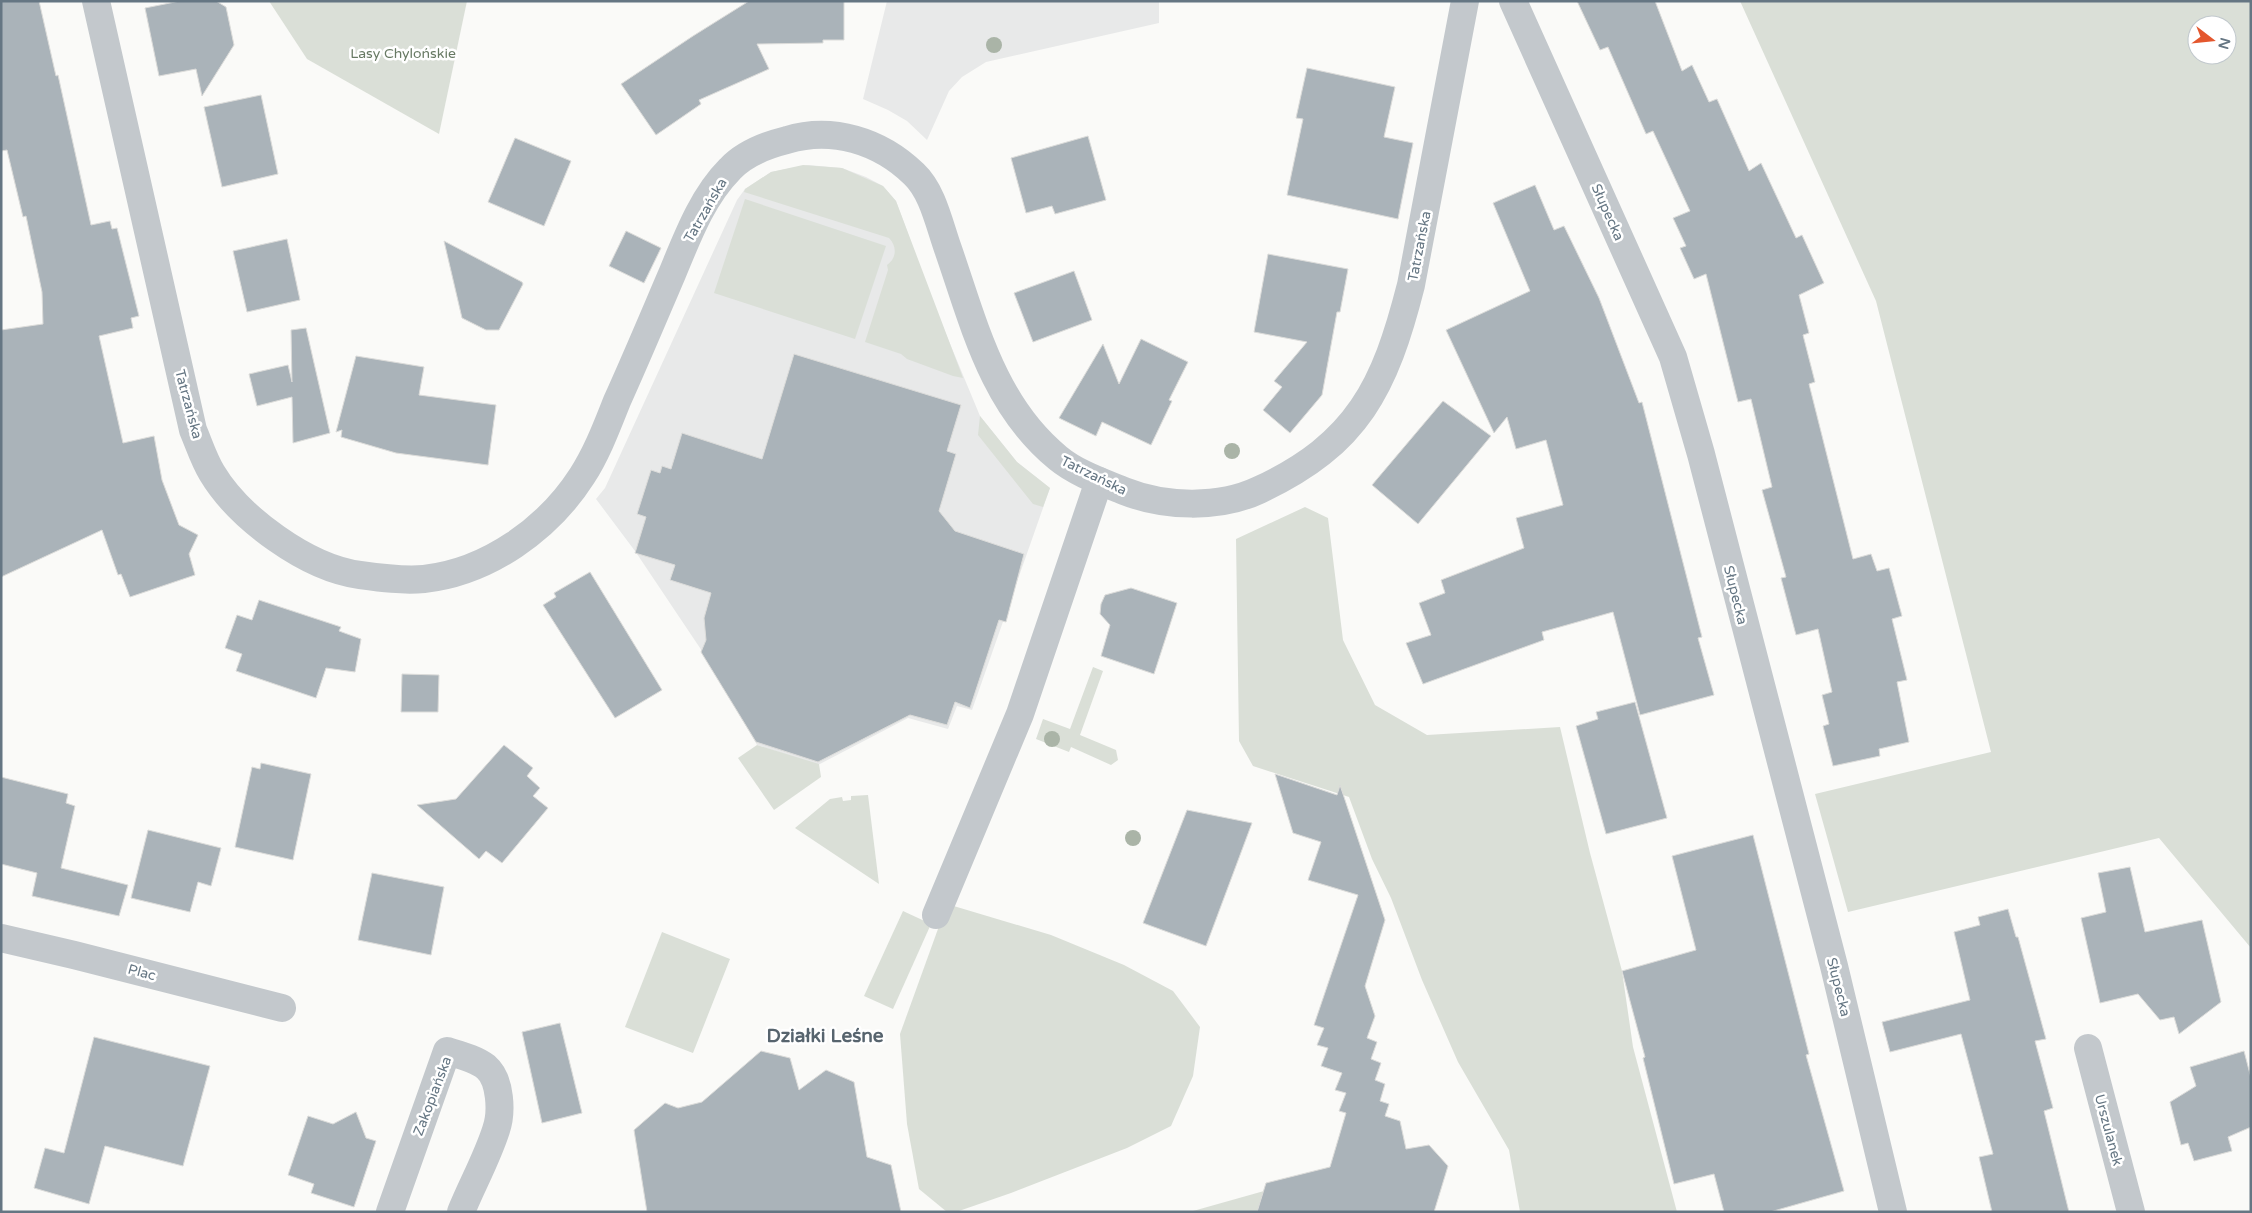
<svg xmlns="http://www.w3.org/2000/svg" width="2252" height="1213" font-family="'Varela Round',sans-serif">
	<rect width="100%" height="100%" fill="#fafaf8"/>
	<g fill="#e8e9e9">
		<path d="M 887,1 L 1159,1 L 1159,23 L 986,62 L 962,77 L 949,91 L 927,140 L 907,121 L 888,110 L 863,99 Z"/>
		<path d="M 808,165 L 842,168 L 866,177 L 883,186 L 896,201 L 936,310 L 980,416 L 1017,462 L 1050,488 L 972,710 L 957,706 L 948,729 L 908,718 L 818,765 L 757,745 L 700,648 L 635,551 L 596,499 L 605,488 L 737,200 L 745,189 L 771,172 Z"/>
	</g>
	<g fill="#dadfd7" fill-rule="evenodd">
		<path d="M 269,1 L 467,1 L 439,134 L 307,59 Z"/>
		<path d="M 1740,1 L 2251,1 L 2251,948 L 2159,838 L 1848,912 L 1815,794 L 1991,752 L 1876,301 ZM 2197,25 L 2227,25 L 2227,55 L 2197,55 Z"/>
		<path d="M 803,165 L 842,168 L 883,186 L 896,201 L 963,378 L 953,376 L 907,359 L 901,354 L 865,342 L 888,270 L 887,265 C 897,258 897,246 889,238 L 744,192 L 745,189 L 771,172 Z"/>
		<path d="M 745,199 L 886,246 L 855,339 L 714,293 Z"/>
		<path d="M 980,416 L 1017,462 L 1050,488 L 1043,507 L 1033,504 L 978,435 Z"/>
		<path d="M 1305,507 L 1328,518 L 1343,640 L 1375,705 L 1427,735 L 1560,727 L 1590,853 L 1622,971 L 1633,1047 L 1677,1212 L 1520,1212 L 1509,1150 L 1458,1062 L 1422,980 L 1391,898 L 1372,859 L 1349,797 L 1253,766 L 1239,741 L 1236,539 Z"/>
		<path d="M 1093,667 L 1103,671 L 1080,735 L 1116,750 L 1118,760 L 1111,765 L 1071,747 L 1069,752 L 1036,739 L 1043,719 L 1070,729 Z"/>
		<path d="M 757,745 L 819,764 L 821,777 L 774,810 L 738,758 Z"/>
		<path d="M 868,795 L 879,884 L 795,828 L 830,799 L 842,797 L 843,801 L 851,800 L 851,796 Z"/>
		<path d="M 947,904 L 1051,935 L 1124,965 L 1173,991 L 1200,1027 L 1193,1076 L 1171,1126 L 1127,1148 L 1011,1193 L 956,1212 L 947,1212 L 919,1189 L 907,1124 L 900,1034 Z"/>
		<path d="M 903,911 L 931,924 L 893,1009 L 864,996 Z"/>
		<path d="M 662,932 L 730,959 L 693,1053 L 625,1027 Z"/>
		<path d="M 1264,1191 L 1257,1212 L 1193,1212 L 1193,1211 Z"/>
	</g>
	<g fill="#aab3b9" stroke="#dcdcda">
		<path d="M 1,1 L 39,1 L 56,76 L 58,75 L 91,225 L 110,221 L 112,229 L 117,228 L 139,316 L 131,318 L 133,328 L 99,336 L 123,443 L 154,436 L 162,480 L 179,525 L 198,535 L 189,554 L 195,575 L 130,597 L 121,574 L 118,575 L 102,530 L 1,577 L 1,330 L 43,324 L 42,292 L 26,216 L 23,217 L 7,150 L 1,151 Z"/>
		<path d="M 180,1 L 216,1 L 226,7 L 234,45 L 202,96 L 196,69 L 159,76 L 145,8 Z"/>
		<path d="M 749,1 L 844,1 L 844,40 L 823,40 L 823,43 L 757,44 L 769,69 L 699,100 L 701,104 L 656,135 L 621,84 L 693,36 Z"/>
		<path d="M 1577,1 L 1655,1 L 1682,71 L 1692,65 L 1709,102 L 1717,99 L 1749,171 L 1761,163 L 1796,238 L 1802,235 L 1824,283 L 1799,295 L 1809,333 L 1803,335 L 1815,382 L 1809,384 L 1853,559 L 1871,554 L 1877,571 L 1889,568 L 1902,616 L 1892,619 L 1907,680 L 1897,682 L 1909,742 L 1879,749 L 1880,756 L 1833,766 L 1823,726 L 1829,724 L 1822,695 L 1832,692 L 1818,629 L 1796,635 L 1781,578 L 1786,577 L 1762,490 L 1772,487 L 1751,399 L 1738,402 L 1706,274 L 1694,279 L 1680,248 L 1686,246 L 1673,218 L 1690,211 L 1653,131 L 1646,134 L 1608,47 L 1600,50 Z"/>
		<path d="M 1307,68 L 1395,87 L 1384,137 L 1413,143 L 1398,219 L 1287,195 L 1303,119 L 1296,118 Z"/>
		<path d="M 261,95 L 278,174 L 222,187 L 204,107 Z"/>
		<path d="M 1088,136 L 1106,200 L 1055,214 L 1052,206 L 1026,213 L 1011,158 Z"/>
		<path d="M 515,138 L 571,161 L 544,226 L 488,202 Z"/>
		<path d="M 1535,185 L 1554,230 L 1564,226 L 1599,298 L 1639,403 L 1642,402 L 1702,637 L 1698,638 L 1714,695 L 1640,715 L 1613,612 L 1542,632 L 1544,640 L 1423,684 L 1406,643 L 1431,635 L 1419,603 L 1445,593 L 1441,580 L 1524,548 L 1516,518 L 1563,505 L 1546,440 L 1516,449 L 1507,417 L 1494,433 L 1446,330 L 1530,291 L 1493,203 Z"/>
		<path d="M 626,231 L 661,248 L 644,283 L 609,266 Z"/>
		<path d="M 287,239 L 300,300 L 247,312 L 233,251 Z"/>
		<path d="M 444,241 L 522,282 L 523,284 L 499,330 L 486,330 L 462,318 Z"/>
		<path d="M 1268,254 L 1348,269 L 1340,312 L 1337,312 L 1322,395 L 1290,433 L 1263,410 L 1282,387 L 1274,381 L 1307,342 L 1254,332 Z"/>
		<path d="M 1074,271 L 1092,320 L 1033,342 L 1014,293 Z"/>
		<path d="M 306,328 L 330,433 L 293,443 L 292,397 L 257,406 L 249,374 L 288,365 L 292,382 L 291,330 Z"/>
		<path d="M 1141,339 L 1188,362 L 1169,400 L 1172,401 L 1151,445 L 1102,422 L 1096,436 L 1059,418 L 1103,344 L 1119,384 Z"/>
		<path d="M 794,354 L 961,405 L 947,451 L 956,454 L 939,511 L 955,531 L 1024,554 L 1006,622 L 999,620 L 970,708 L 955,702 L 947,725 L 910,715 L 818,762 L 756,742 L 701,652 L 706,640 L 704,618 L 711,593 L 670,580 L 675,565 L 635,553 L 646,517 L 637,514 L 651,470 L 660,473 L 662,466 L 671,469 L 682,433 L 762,459 Z"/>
		<path d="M 356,356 L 424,367 L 419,395 L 496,405 L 488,465 L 396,453 L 341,437 L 342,430 L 336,432 Z"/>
		<path d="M 1443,401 L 1491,436 L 1418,524 L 1372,485 Z"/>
		<path d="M 590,572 L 662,690 L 615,718 L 543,605 L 556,597 L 554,593 Z"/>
		<path d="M 1131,588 L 1177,603 L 1154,674 L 1101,656 L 1110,625 L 1100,614 L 1101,604 L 1105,595 Z"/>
		<path d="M 259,600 L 341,627 L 339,631 L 361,639 L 355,672 L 326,668 L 316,698 L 236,671 L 242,654 L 225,648 L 237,615 L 252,620 Z"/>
		<path d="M 402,674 L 439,675 L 438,712 L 401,712 Z"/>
		<path d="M 1635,702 L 1667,818 L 1606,834 L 1576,726 L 1598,719 L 1596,712 Z"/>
		<path d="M 504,745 L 533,768 L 527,776 L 540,788 L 533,796 L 548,808 L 502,863 L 486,851 L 479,859 L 417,805 L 456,799 Z"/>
		<path d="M 261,763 L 311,774 L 293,860 L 235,847 L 252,767 L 260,769 Z"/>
		<path d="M 1275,774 L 1337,795 L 1340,785 L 1385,920 L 1365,986 L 1375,1016 L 1367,1038 L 1377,1042 L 1371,1059 L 1381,1063 L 1375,1080 L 1385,1084 L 1380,1101 L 1389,1104 L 1385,1116 L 1400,1121 L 1406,1149 L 1429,1145 L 1448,1166 L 1434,1212 L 1257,1212 L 1266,1183 L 1330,1167 L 1346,1113 L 1339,1111 L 1346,1093 L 1335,1090 L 1342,1073 L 1321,1066 L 1328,1048 L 1317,1045 L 1324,1028 L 1314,1025 L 1358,895 L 1308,880 L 1321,842 L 1293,833 Z"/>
		<path d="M 1,777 L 68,794 L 66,803 L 75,806 L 61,868 L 128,885 L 119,916 L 32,896 L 37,873 L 1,864 Z"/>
		<path d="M 1187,810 L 1252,823 L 1206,946 L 1143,923 Z"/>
		<path d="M 148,830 L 221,848 L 211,886 L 198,882 L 190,912 L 131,898 Z"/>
		<path d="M 1753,835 L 1809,1054 L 1806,1055 L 1844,1191 L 1770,1212 L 1724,1212 L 1714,1174 L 1674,1184 L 1643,1058 L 1645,1057 L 1622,971 L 1696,950 L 1672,856 Z"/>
		<path d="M 2130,867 L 2145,932 L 2202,920 L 2221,1002 L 2179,1034 L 2174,1017 L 2160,1020 L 2138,994 L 2100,1003 L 2081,918 L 2106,912 L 2098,873 Z"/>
		<path d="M 372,873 L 444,887 L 431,955 L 358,940 Z"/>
		<path d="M 2008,909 L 2016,937 L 2018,937 L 2046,1039 L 2035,1041 L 2053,1108 L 2044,1111 L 2069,1212 L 1992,1212 L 1979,1157 L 1993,1154 L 1961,1034 L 1890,1052 L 1882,1022 L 1970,1000 L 1954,932 L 1980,925 L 1978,917 Z"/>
		<path d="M 560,1023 L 582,1113 L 542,1123 L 522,1032 Z"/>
		<path d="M 94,1037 L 210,1066 L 183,1166 L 105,1146 L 89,1204 L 34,1188 L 45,1148 L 64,1153 Z"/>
		<path d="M 761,1051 L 790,1058 L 799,1090 L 826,1070 L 854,1082 L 867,1157 L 891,1165 L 901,1212 L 647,1212 L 634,1130 L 665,1103 L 678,1108 L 702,1102 Z"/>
		<path d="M 2244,1051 L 2251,1078 L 2251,1127 L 2228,1137 L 2232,1151 L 2194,1161 L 2188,1143 L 2181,1145 L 2170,1102 L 2196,1086 L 2190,1067 Z"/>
		<path d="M 356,1112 L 366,1138 L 376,1141 L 354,1207 L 311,1193 L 314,1184 L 288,1175 L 308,1116 L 333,1124 Z"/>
	</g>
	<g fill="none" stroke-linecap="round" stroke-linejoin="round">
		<g stroke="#c3c8cc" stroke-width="28">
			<path d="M 96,1 L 193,430 C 199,444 204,460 212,473 C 239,518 307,568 360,575 C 381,578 403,581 424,579 C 488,572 548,529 582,476 C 597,453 607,426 617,401 C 636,359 654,316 672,274 C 687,238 702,197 730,169 C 744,154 767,145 787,140 C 832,126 880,141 914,174 C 933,192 939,224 948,249 C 974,324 993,405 1058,458 C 1076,473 1102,482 1124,491 C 1164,507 1219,509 1259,490 C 1358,444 1385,387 1411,285 L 1465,1"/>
			<path d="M 1513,1 L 1673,357 L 1701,454 L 1834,966 L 1893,1212"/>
			<path d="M 936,915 L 1020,714 L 1099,481"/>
			<path d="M 1,938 L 74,955 L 282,1008"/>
			<path d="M 2088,1048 L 2131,1212"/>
			<path d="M 390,1212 L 447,1051 C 460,1055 476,1059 486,1067 C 501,1080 502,1113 496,1130 C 487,1158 472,1185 461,1212"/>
		</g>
	</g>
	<g fill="#aab4a7">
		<circle cx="994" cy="45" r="8"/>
		<circle cx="1232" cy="451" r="8"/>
		<circle cx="1052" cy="739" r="8"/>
		<circle cx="1133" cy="838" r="8"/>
	</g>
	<g text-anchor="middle" stroke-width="5" stroke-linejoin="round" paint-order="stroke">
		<g font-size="14" fill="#687a64" stroke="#fff">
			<text x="403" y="58">Lasy Chylońskie</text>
		</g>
		<g font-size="14" fill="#657683" stroke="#fff">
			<text transform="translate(705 210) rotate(-60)" y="5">Tatrzańska</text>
			<text transform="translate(1608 212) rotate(66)" y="5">Słupecka</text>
			<text transform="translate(1419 246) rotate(-79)" y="5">Tatrzańska</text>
			<text transform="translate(189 404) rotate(75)" y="5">Tatrzańska</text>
			<text transform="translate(1094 475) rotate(26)" y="5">Tatrzańska</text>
			<text transform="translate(1736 595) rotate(76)" y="5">Słupecka</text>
			<text transform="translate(142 972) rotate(15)" y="5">Plac</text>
			<text transform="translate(1839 987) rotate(76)" y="5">Słupecka</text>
			<text transform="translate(432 1096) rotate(-69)" y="5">Zakopiańska</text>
			<text transform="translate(2109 1130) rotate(75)" y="5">Urszulanek</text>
		</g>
		<g font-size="19" font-weight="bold" fill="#57646e" stroke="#fff">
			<text x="825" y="1042">Działki Leśne</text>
		</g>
	</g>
	<rect width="2252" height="1213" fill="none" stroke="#657683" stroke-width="5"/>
	<g transform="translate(2212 40) rotate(106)"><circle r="24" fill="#ffffff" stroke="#c1c8cd"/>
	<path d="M0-4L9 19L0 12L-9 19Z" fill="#e4572e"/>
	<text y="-8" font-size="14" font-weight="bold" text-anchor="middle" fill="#657683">N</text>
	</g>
</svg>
